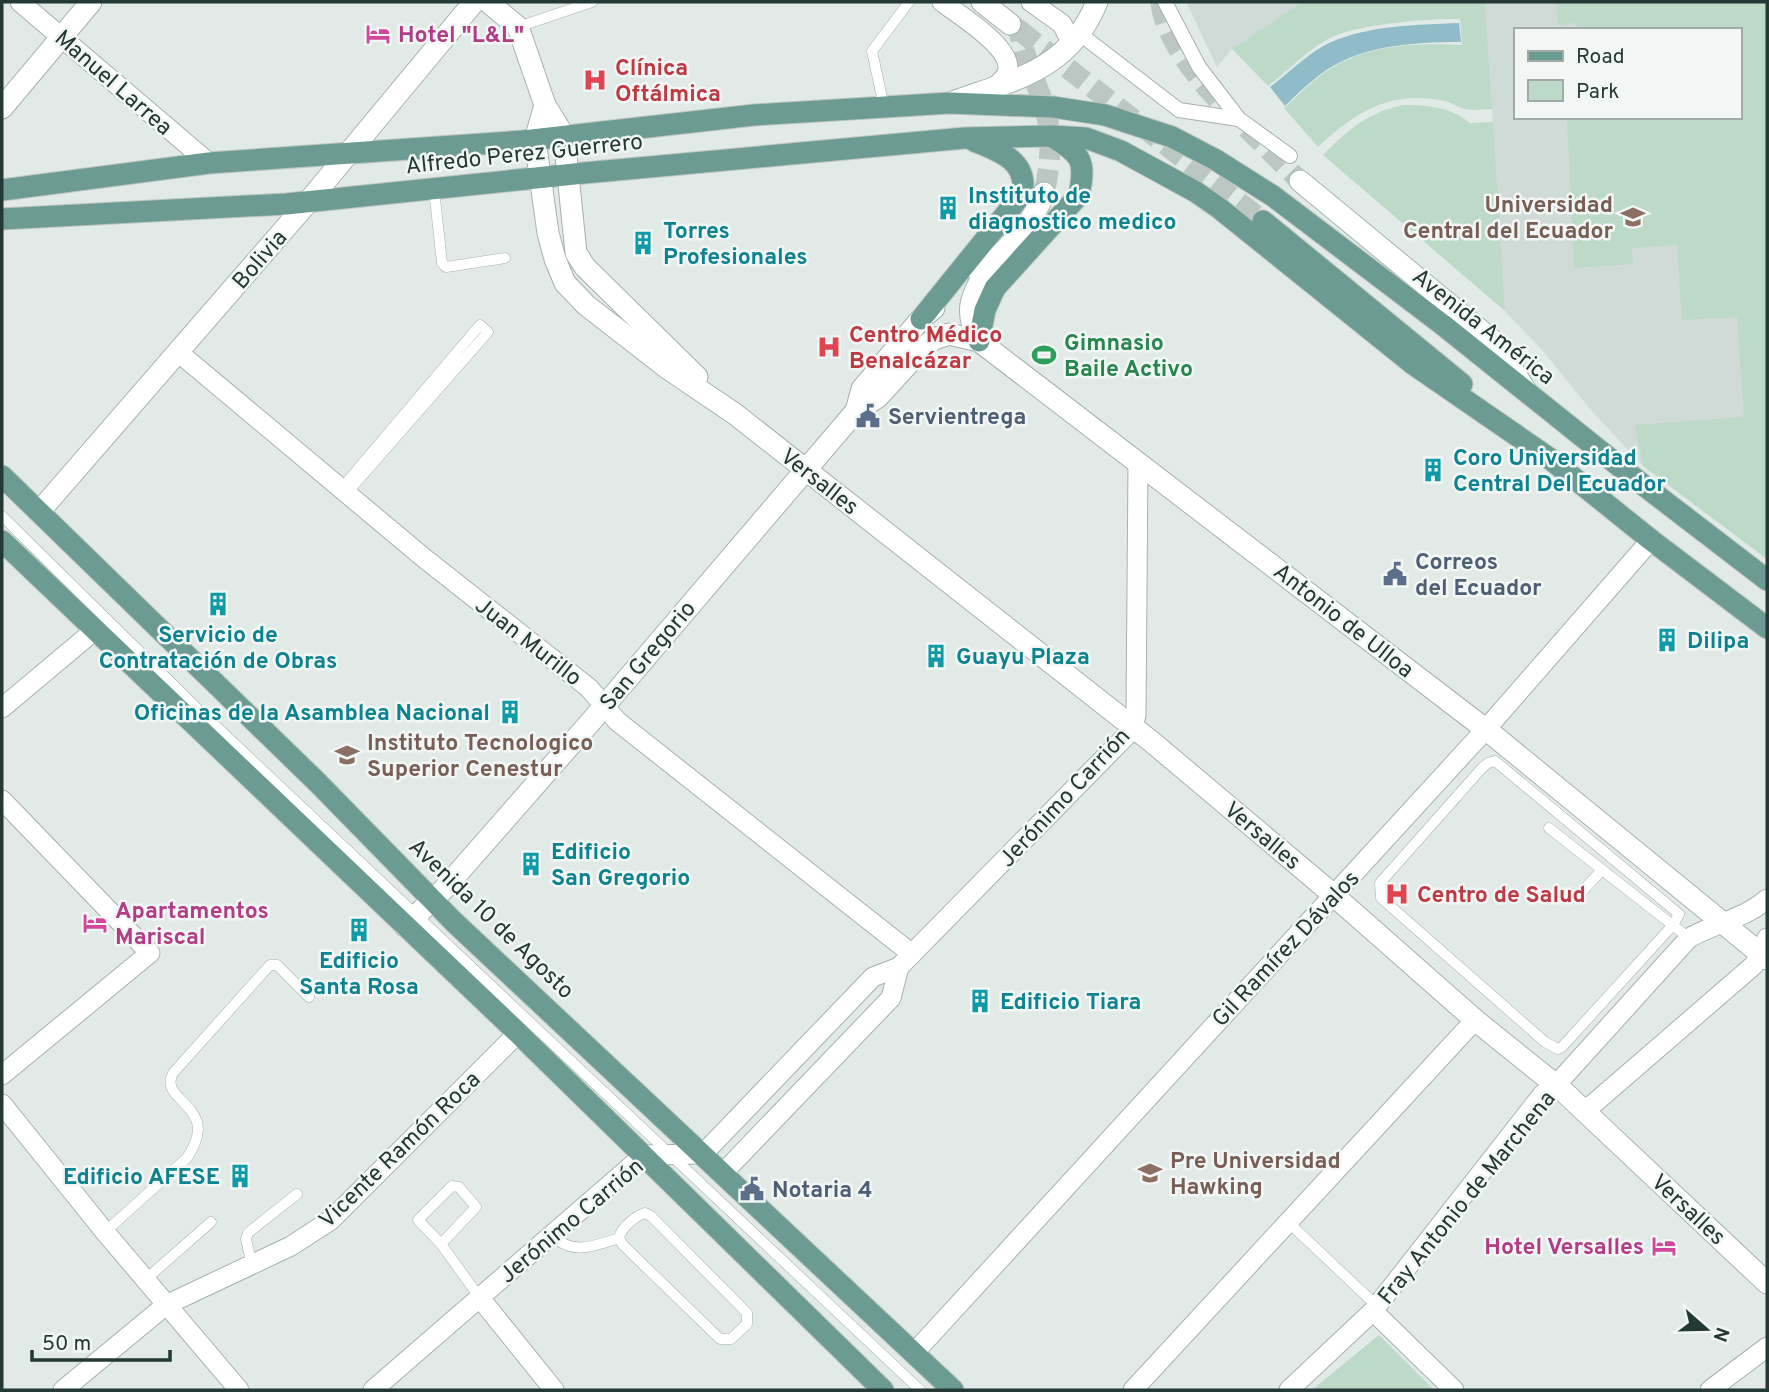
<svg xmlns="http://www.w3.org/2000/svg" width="1769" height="1392" font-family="Overpass,sans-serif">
	<rect width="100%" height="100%" fill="#e2eae7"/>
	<g fill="#d0dad6" fill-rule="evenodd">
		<path d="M 1186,2 L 1302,2 L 1232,49 L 1217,67 Z"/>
		<path d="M 1485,2 L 1767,2 L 1767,559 L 1643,466 L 1590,409 L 1542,350 L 1505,311 ZM 1515,30 L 1739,30 L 1739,117 L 1515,117 Z"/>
	</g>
	<g fill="#bdd9c7">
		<path d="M 1302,2 L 1485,2 L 1492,109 C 1484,109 1473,111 1465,109 C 1458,107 1452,103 1445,101 C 1390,90 1357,111 1318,147 L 1284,108 C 1298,96 1313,79 1330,69 C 1371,44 1416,43 1462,45 L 1460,19 C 1428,18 1356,24 1328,39 C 1309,49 1286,72 1268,86 L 1232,49 Z"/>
		<path d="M 1556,2 L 1767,2 L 1767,559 L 1643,466 L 1635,425 L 1744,417 L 1737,317 L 1682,320 L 1677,245 L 1632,248 L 1633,264 L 1574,268 L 1567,117 L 1739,117 L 1739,30 L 1577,30 L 1576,23 L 1558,25 Z"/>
		<path d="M 1403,105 C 1428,105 1451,107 1470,123 L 1493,122 L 1505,311 L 1323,155 C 1347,130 1369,112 1403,105 Z"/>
		<path d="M 1379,1335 L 1434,1390 L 1312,1390 Z"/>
	</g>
	<path fill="#90bcc9" d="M 1459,23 L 1461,42 C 1413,42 1356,45 1317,77 C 1305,86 1295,96 1285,106 L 1270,87 C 1289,73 1309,52 1331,42 C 1371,25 1416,25 1459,23 Z"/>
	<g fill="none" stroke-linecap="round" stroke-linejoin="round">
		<path stroke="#bcc7c3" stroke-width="21" stroke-dasharray="21 10" stroke-linecap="butt" d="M 1010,24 L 1019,30 C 1024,56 1034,78 1043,102 C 1053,131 1051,164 1044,193"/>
		<g stroke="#bcc7c3" stroke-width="21" stroke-dasharray="21 10" stroke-linecap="butt">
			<path d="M 1161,2 C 1164,37 1197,78 1221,103"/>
			<path d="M 1247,128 L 1300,181"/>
		</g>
		<path stroke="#bcc7c3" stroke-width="21" stroke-dasharray="21 10" stroke-linecap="butt" d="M 1019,30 L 1263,221"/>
		<g stroke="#a5b1ae" stroke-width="11">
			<g id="service">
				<path d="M 518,27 L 592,2"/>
				<path d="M 884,107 L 872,51 L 909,2"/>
				<path d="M 434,189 L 442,263 L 446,267 L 453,266 L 505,258"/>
				<path d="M 341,489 L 480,325 L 488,332 L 347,493"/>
				<path d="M 2,516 L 202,713 L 920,1390"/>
				<path d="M 1495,761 L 1679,914 L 1673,925 L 1562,1047 L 1558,1049 L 1545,1042 L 1381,898 L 1380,883 L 1482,768 L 1488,763 Z"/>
				<path d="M 1549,828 L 1689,938"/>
				<path d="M 1576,898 L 1601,871"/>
				<path d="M 1288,1222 L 1377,1306"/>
				<path d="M 105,1232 L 187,1158 C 223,1104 157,1103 173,1073 L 270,965 L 277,965 L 309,997"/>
				<path d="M 552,1235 C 573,1256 594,1246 619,1238 C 621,1228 635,1216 645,1213 L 651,1216 L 747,1313 L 747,1324 L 731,1339 L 720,1339 L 623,1245 L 619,1238"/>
				<path d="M 441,1244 L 476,1207 L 459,1187 L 452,1186 L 418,1220 L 441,1244 L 480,1298"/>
				<path d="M 252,1266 L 246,1239 L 248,1233 L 297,1194"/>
				<path d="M 145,1280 L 211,1222"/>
			</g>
		</g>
		<g stroke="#a5b1ae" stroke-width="16">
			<g id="pedestrian">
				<path d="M 1165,2 L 1199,67 L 1239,119 L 1290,156"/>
				<path d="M 1080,34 L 1179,110 L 1239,119"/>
			</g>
		</g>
		<g stroke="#a5b1ae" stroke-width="21">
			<g id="minor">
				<path d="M 20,2 L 209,163"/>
				<path d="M 942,2 C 959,15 1016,49 1007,73 C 1005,78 1000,82 996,86"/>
				<path d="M 1031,2 L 1062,24 L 1072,44"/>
				<path d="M 178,352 L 424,558 L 589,688 L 617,721 L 912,954"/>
				<path d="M 2,708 L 95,630"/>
				<path d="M 2,800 L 150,953 L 2,1075"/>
				<path d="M 2,1104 L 105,1232 L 239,1390"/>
				<path d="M 1584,1112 L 1754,965 L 1767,938"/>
				<path d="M 723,1173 L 891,998 L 899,967"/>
				<path d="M 480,1298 L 554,1390"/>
				<path d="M 1373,1311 L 1454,1390"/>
				<path d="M 914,1353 L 1486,729 L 1651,540"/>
				<path d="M 63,1390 L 166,1305 L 291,1246 L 331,1220 L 518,1033"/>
				<path d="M 373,1390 L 644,1155 L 703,1154 L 873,977 L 899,967 L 1126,736 L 1133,727 L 1136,715 L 1138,462"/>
				<path d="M 1133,1390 L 1475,1020"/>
				<path d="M 1289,1390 L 1373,1311 L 1542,1095 L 1556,1085 L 1689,938 C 1715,923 1744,919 1767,899"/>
				<path d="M 1710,1390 L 1767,1347"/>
			</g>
		</g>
		<g stroke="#a5b1ae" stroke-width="23">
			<g id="tertiary">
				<path d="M 488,2 L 518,27 L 545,105 L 564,136 L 576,253 L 585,267 L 697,377"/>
				<path d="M 982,2 L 1010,24"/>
				<path d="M 545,105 L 535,140 L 548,233 L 555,259 L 565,283 L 586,305 L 667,368 L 735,414 L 1152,742 L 1323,886 L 1475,1020 L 1562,1090 L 1767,1283"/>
				<path d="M 2,108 L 91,2"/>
				<path d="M 989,265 C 973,295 962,307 979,341 L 1493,735 L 1767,959"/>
				<path d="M 979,273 C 1005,253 1033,224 1044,193"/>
				<path d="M 856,411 L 862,389 L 921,319 L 934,308"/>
				<path d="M 39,512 L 308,202 L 474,2"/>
				<path d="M 405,926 L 444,889 L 594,718 L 856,411 L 878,397 L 921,350 L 934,339 L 949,334 L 979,341"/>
			</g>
		</g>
		<g stroke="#a2b5af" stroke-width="23">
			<g id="secondary">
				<path d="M 950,103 C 1013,80 1069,71 1097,2"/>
				<path d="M 1300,181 L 1496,343 L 1526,391"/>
			</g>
		</g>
		<g stroke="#bdc4c2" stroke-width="23">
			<g id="primary">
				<path d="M 2,190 L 209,163 L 523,141 L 754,115 L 950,103 L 1053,107 L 1105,115 L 1172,137 L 1216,160 L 1273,196 L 1443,325 L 1629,474 L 1767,580"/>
				<path d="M 2,219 L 286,204 L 584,173 L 965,138 L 1051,136 L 1086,138 L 1121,151 L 1196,192 L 1219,208 L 1413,364 L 1549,458 L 1651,540 L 1767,628"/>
				<path d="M 1263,221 L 1462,384"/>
				<path d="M 921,319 L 1022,194 C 1029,161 999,151 974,141"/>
				<path d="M 979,341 L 985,310 L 995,288 L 1079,195 C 1086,161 1082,155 1053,137"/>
				<path d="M 2,476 L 318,783 L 454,922 L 953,1390"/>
				<path d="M 2,541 L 518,1033 L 883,1390"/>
			</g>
		</g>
		<use href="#service" stroke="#fff" stroke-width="10"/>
		<use href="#pedestrian" stroke="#fff" stroke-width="14"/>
		<use href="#minor" stroke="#fff" stroke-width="19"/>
		<use href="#tertiary" stroke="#fff" stroke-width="21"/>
		<use href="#secondary" stroke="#fff" stroke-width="21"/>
		<use href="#primary" stroke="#6b9b92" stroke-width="21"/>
	</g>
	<defs>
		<g id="hotel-bare" transform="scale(1.89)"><path d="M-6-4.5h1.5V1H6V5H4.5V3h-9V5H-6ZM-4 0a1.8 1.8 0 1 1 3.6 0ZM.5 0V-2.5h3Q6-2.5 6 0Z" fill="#d1479c" stroke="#f2f7f5" stroke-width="2.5" paint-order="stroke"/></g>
		<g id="hospital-bare" transform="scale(1.89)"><path d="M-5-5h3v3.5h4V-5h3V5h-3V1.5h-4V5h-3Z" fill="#e0444e" stroke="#f2f7f5" stroke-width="2.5" paint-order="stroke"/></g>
		<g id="building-bare" transform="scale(1.89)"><path d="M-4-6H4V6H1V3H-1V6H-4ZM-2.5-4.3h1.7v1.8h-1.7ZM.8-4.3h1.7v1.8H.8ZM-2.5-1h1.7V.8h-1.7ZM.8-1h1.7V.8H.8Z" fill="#0f9aa8" stroke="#f2f7f5" stroke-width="2.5" paint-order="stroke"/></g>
		<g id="university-bare" transform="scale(1.89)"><path d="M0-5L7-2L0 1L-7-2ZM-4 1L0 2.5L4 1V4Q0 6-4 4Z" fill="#8d6e63" stroke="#f2f7f5" stroke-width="2.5" paint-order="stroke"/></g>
		<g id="stadium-bare" transform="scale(1.89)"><path d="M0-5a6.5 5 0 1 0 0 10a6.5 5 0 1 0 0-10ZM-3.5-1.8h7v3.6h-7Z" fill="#2e9e5b" stroke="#f2f7f5" stroke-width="2.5" paint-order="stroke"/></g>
		<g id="civic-bare" transform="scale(1.89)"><path d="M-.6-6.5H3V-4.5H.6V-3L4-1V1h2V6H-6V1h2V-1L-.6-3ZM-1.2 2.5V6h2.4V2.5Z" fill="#5c6f8a" stroke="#f2f7f5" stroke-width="2.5" paint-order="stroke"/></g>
	</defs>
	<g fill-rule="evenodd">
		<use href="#hotel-bare" x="378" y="34"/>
		<use href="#hospital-bare" x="595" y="80"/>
		<use href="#building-bare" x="948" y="208"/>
		<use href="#university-bare" x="1633" y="217"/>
		<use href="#building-bare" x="643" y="243"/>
		<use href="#hospital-bare" x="829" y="347"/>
		<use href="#stadium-bare" x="1044" y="355"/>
		<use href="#civic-bare" x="868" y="416"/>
		<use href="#building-bare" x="1433" y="470"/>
		<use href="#civic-bare" x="1395" y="574"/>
		<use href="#building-bare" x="218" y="604"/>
		<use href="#building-bare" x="1667" y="640"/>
		<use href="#building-bare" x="936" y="656"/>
		<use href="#building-bare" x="510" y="712"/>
		<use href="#university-bare" x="347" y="755"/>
		<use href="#building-bare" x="531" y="864"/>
		<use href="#hospital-bare" x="1397" y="894"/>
		<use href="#hotel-bare" x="95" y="923"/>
		<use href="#building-bare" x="359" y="930"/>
		<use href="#building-bare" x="980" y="1001"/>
		<use href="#university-bare" x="1150" y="1173"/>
		<use href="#building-bare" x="240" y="1176"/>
		<use href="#civic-bare" x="752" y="1189"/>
		<use href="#hotel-bare" x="1664" y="1246"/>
	</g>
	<g text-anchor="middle" stroke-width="5" stroke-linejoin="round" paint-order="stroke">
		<g font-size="23" font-weight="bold" fill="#b23c85" stroke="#f2f7f5" text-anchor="start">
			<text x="398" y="42">Hotel "L&amp;L"</text>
			<text x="115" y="918">Apartamentos<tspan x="115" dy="26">Mariscal</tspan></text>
			<text x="1644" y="1254" text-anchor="end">Hotel Versalles</text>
		</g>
		<g font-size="23" font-weight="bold" fill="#be3a42" stroke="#f2f7f5" text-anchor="start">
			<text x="615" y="75">Clínica<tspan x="615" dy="26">Oftálmica</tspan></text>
			<text x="849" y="342">Centro Médico<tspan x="849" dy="26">Benalcázar</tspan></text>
			<text x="1417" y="902">Centro de Salud</text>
		</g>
		<g font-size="23" fill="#243935" stroke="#f2f7f5">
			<text transform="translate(114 82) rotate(41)" y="8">Manuel Larrea</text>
			<text transform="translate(524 153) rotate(-6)" y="8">Alfredo Perez Guerrero</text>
			<text transform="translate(259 259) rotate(-49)" y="8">Bolivia</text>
			<text transform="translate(1484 326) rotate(38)" y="8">Avenida América</text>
			<text transform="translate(820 481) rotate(38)" y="8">Versalles</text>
			<text transform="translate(1344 620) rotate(38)" y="8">Antonio de Ulloa</text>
			<text transform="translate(529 641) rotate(38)" y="8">Juan Murillo</text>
			<text transform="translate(647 655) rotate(-50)" y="8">San Gregorio</text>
			<text transform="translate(1064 797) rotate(-47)" y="8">Jerónimo Carrión</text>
			<text transform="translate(1263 835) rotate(40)" y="8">Versalles</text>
			<text transform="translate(492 918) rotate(44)" y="8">Avenida 10 de Agosto</text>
			<text transform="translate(1285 948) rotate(-47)" y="8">Gil Ramírez Dávalos</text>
			<text transform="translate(399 1149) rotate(-44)" y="8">Vicente Ramón Roca</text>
			<text transform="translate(1466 1197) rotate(-51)" y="8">Fray Antonio de Marchena</text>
			<text transform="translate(1689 1209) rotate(43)" y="8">Versalles</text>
			<text transform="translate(571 1220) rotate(-40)" y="8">Jerónimo Carrión</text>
		</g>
		<g font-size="23" font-weight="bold" fill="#0d838f" stroke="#f2f7f5" text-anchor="start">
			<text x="968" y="203">Instituto de<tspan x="968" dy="26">diagnostico medico</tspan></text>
			<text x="663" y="238">Torres<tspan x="663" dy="26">Profesionales</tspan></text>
			<text x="1453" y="465">Coro Universidad<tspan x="1453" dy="26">Central Del Ecuador</tspan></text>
			<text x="218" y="642" text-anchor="middle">Servicio de<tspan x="218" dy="26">Contratación de Obras</tspan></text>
			<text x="1687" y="648">Dilipa</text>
			<text x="956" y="664">Guayu Plaza</text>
			<text x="490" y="720" text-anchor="end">Oficinas de la Asamblea Nacional</text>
			<text x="551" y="859">Edificio<tspan x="551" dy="26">San Gregorio</tspan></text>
			<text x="359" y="968" text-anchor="middle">Edificio<tspan x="359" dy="26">Santa Rosa</tspan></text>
			<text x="1000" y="1009">Edificio Tiara</text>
			<text x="220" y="1184" text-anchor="end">Edificio AFESE</text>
		</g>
		<g font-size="23" font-weight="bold" fill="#785e54" stroke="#f2f7f5" text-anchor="start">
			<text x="1613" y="212" text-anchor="end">Universidad<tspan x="1613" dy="26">Central del Ecuador</tspan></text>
			<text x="367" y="750">Instituto Tecnologico<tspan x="367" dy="26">Superior Cenestur</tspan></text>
			<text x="1170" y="1168">Pre Universidad<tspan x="1170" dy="26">Hawking</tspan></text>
		</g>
		<g font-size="23" font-weight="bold" fill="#27864d" stroke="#f2f7f5" text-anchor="start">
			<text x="1064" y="350">Gimnasio<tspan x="1064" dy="26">Baile Activo</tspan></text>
		</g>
		<g font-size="23" font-weight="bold" fill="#4e5e75" stroke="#f2f7f5" text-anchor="start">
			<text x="888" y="424">Servientrega</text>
			<text x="1415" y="569">Correos<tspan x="1415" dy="26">del Ecuador</tspan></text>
			<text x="772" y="1197">Notaria 4</text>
		</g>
	</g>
	<rect width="1769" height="1392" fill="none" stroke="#243935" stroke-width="7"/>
	<rect x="1514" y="28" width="228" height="91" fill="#f2f7f5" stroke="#a0aba8" stroke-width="2"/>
	<rect x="1528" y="51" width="35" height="10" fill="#6b9b92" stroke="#a0aba8" stroke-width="2"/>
	<text x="1576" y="63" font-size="21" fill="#243935">Road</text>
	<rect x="1528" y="80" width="35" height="21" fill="#bdd9c7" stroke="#a0aba8" stroke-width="2"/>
	<text x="1576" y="98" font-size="21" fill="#243935">Park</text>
	<g transform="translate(1706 1329) rotate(110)" stroke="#f2f7f5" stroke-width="5" paint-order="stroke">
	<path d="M0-5L12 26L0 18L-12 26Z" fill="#243935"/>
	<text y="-10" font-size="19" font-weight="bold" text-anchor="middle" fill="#243935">N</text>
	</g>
	<path d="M32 1350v10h138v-10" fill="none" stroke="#243935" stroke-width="3.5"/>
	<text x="42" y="1350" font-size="21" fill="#243935" stroke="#f2f7f5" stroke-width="5" paint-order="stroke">50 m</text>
</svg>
